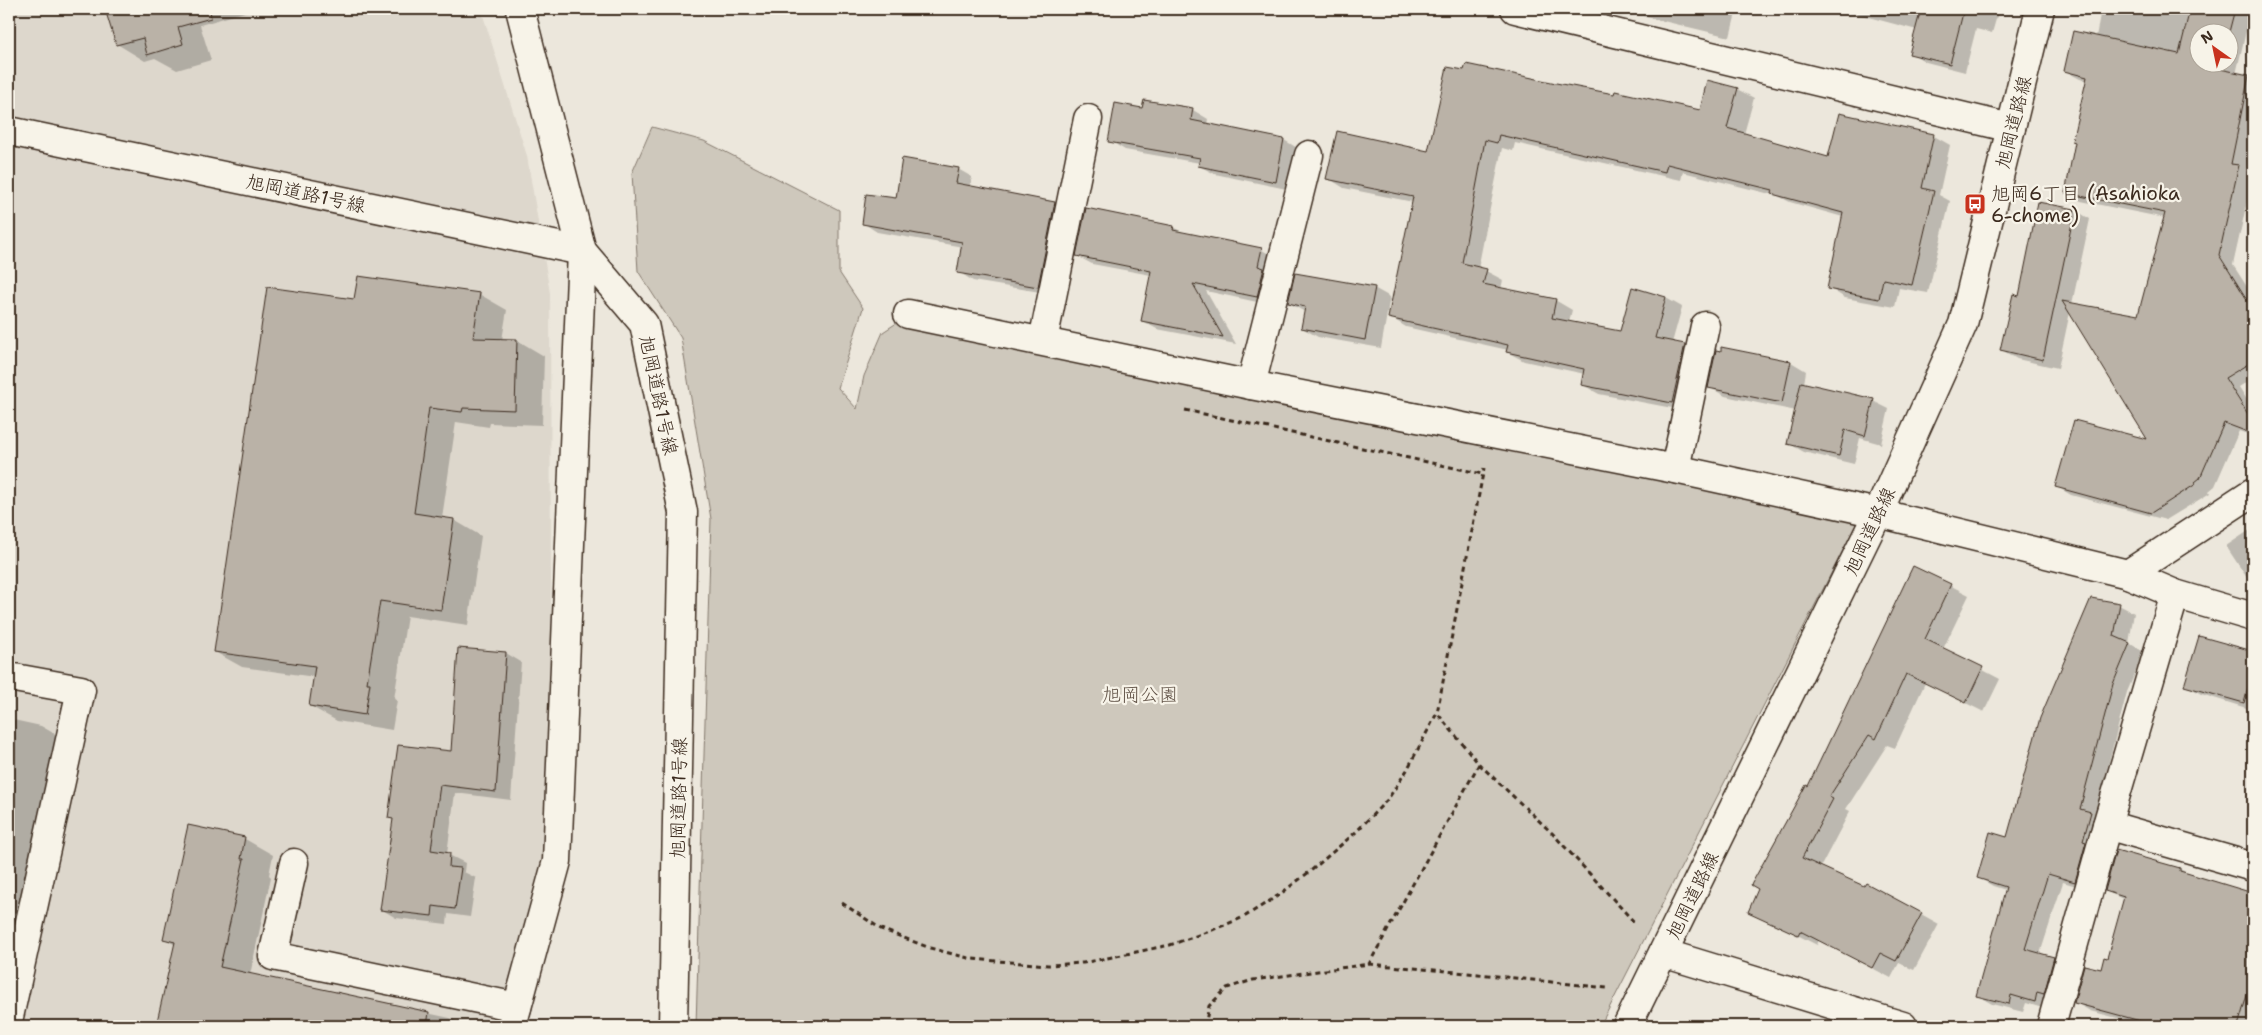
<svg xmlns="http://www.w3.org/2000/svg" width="2262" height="1035" font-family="'Shantell Sans','Klee One',sans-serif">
	<rect width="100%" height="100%" fill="#ece7dc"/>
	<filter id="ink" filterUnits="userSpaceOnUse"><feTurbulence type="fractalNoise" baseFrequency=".02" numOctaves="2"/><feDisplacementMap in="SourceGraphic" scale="10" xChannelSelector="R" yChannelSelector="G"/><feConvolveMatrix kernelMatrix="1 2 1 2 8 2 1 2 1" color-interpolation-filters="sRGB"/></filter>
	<g filter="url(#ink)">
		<path fill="#ddd7cc" d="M 9,9 L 481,9 L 527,156 L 550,293 L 552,861 L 512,1026 L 9,1026 Z"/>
		<path fill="#cec8bc" stroke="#84796d" d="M 652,127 L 704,141 L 839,210 L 839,272 L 863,308 L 838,388 L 857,409 L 864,376 L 883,332 L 918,309 L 1865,507 L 1600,1026 L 696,1026 L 711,519 L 681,338 L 638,271 L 632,173 Z"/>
		<g fill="#0003" fill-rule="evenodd">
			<path d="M 106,9 L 255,9 L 200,25 L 211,60 L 177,70 L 155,58 L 145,61 L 117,44 Z"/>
			<path d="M 1613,9 L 1737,9 L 1730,37 Z"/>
			<path d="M 1847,9 L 1999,9 L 1992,33 L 1976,29 L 1965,72 L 1926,62 L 1911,53 L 1917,30 L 1857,14 Z"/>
			<path d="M 2101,9 L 2253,9 L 2251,10 L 2236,74 L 2253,79 L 2253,133 L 2246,171 L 2253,175 L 2233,265 L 2253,296 L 2253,378 L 2239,387 L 2253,409 L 2253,436 L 2239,431 L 2215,486 L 2209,491 L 2210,493 L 2166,520 L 2071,495 L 2056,486 L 2150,441 L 2070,312 L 2058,368 L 2017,359 L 2002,350 L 2020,297 L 2039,203 L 2075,210 L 2090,219 L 2072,304 L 2138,317 L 2165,218 L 2081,201 L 2066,192 L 2088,81 L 2080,79 L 2065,71 L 2096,37 ZM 2200,32 L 2230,32 L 2230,62 L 2200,62 Z"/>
			<path d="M 1556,84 L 1701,111 L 1737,89 L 1754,98 L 1744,134 L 1829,159 L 1934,136 L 1950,145 L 1939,195 L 1950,201 L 1928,293 L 1899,288 L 1895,307 L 1845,298 L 1829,288 L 1843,217 L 1790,202 L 1778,196 L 1683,172 L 1681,180 L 1515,143 L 1513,151 L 1502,148 L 1478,269 L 1486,271 L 1503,280 L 1501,289 L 1555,300 L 1572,310 L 1569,322 L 1621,333 L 1633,289 L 1666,298 L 1682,307 L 1672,343 L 1685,345 L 1701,355 L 1688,411 L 1599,394 L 1583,385 L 1585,374 L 1524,361 L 1507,352 L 1508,350 L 1406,327 L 1390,317 L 1413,202 L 1344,188 L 1328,178 L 1429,152 Z"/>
			<path d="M 1145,101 L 1193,110 L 1208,119 L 1207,125 L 1284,140 L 1299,149 L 1291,190 L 1215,174 L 1199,166 L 1200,163 L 1125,150 L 1110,141 L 1143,110 Z"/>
			<path d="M 958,169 L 972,177 L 970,187 L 1055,204 L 1069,212 L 1052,294 L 973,281 L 959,272 L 963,247 L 877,232 L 863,223 L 897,199 Z"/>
			<path d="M 1173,227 L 1187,235 L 1262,250 L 1276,258 L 1271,305 L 1206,291 L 1236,344 L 1157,329 L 1142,321 L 1151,275 L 1092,264 L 1077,256 Z"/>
			<path d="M 1374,288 L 1390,297 L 1381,348 L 1318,337 L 1302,328 L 1305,312 L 1289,303 Z"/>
			<path d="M 479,294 L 507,310 L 502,340 L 517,340 L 544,356 L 542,425 L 490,423 L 489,427 L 456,422 L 442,518 L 454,520 L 481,536 L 468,625 L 407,616 L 394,699 L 397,700 L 392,730 L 337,721 L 310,706 L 315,677 L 242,667 L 215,652 L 355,301 Z"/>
			<path d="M 1722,348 L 1791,362 L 1806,371 L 1804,384 L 1873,401 L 1889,409 L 1881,444 L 1860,438 L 1854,464 L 1804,452 L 1788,443 L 1796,411 L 1725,396 L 1709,387 Z"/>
			<path d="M 2253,528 L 2253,587 L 2226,546 Z"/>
			<path d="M 1914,567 L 1969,595 L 1943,649 L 2000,679 L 1984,712 L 1925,683 L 1895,748 L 1887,745 L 1846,809 L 1850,811 L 1820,868 L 1921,914 L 1939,924 L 1914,970 L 1899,963 L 1891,978 L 1819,940 L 1817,945 L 1750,911 Z"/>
			<path d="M 2119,605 L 2134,613 L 2129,643 L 2144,652 L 2127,692 L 2095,816 L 2105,821 L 2090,890 L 2063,882 L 2040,954 L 2054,958 L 2068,966 L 2049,1010 L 2026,1003 L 2023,1012 L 1992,1004 L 1978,996 L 2006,890 L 1993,886 L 1979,878 L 2008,839 Z"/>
			<path d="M 2200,638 L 2253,653 L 2253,710 L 2201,694 L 2186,685 Z"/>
			<path d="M 506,653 L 521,662 L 511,800 L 455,793 L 447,854 L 465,863 L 464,872 L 476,878 L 470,917 L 448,914 L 447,924 L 396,918 L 381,909 L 394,820 L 389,818 L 452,753 Z"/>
			<path d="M 9,719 L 41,726 L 69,742 L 9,1011 Z"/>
			<path d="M 189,826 L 245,839 L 273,855 L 269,875 L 271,877 L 250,975 L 450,1018 L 465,1026 L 157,1026 L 175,945 L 164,938 Z"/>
			<path d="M 2180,869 L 2192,876 L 2253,894 L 2253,1026 L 2123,1026 L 2125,1020 L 2090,1011 L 2075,1002 L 2108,960 L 2125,900 L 2106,891 Z"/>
		</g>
		<g fill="#bab2a7" stroke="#3b2a1e">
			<path d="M 105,9 L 210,9 L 211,18 L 178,27 L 183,44 L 147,55 L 143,38 L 116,45 Z"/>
			<path d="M 1921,9 L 1964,9 L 1950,64 L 1909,54 Z"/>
			<path d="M 2190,9 L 2235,9 L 2229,32 L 2200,32 L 2200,62 L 2222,62 L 2220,69 L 2249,75 L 2231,164 L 2239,165 L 2219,255 L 2253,309 L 2253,361 L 2225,378 L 2253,422 L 2253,434 L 2224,423 L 2200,478 L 2195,482 L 2196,484 L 2151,513 L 2055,487 L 2074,420 L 2147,439 L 2062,301 L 2138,315 L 2165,213 L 2065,193 L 2075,142 L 2072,141 L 2087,77 L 2064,71 L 2073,31 L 2179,54 Z"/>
			<path d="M 1466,64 L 1556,83 L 1614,94 L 1615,91 L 1700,110 L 1707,80 L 1738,88 L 1727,128 L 1828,157 L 1839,113 L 1934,134 L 1922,188 L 1934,191 L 1912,285 L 1883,279 L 1879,299 L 1827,289 L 1843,213 L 1772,194 L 1773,190 L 1667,164 L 1665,172 L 1499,135 L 1497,143 L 1485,140 L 1462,263 L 1487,269 L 1483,284 L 1556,299 L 1552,318 L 1620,331 L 1632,287 L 1666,297 L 1655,338 L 1685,344 L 1672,403 L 1581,385 L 1584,369 L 1506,352 L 1508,345 L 1388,318 L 1413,197 L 1326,179 L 1337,131 L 1428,151 L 1447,67 L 1464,70 Z"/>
			<path d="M 1144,100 L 1193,108 L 1191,120 L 1284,139 L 1276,182 L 1198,166 L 1200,158 L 1108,142 L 1115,103 L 1142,108 Z"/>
			<path d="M 902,158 L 959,168 L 956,183 L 1055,202 L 1038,287 L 957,273 L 962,242 L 862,224 L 866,194 L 896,198 Z"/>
			<path d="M 2038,202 L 2075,209 L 2043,360 L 2000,350 L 2013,294 L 2019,296 Z"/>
			<path d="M 1086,208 L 1174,226 L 1173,230 L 1262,248 L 1258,266 L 1264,268 L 1257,297 L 1193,284 L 1223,337 L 1141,321 L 1151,271 L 1076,256 Z"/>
			<path d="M 1295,273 L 1375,287 L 1365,340 L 1301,328 L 1305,307 L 1288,303 Z"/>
			<path d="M 358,276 L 480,293 L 473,338 L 517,339 L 515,410 L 463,408 L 462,412 L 429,408 L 414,513 L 454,519 L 441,610 L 380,601 L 367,683 L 370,683 L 365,715 L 309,706 L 315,666 L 214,652 L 267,287 L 354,299 Z"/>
			<path d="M 1721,347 L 1791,361 L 1782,403 L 1708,388 L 1716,350 L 1721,351 Z"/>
			<path d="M 1801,382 L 1874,399 L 1865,436 L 1845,430 L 1839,456 L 1787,444 Z"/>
			<path d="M 1913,566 L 1951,584 L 1925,639 L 1983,667 L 1966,703 L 1906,674 L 1876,739 L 1869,735 L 1829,797 L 1833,799 L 1802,858 L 1864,886 L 1866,883 L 1922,913 L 1896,961 L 1880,953 L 1872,968 L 1800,931 L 1798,935 L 1748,912 L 1758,889 L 1751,885 L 1806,785 L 1808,786 Z"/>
			<path d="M 2091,598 L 2120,603 L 2114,636 L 2130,643 L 2113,684 L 2080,809 L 2091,812 L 2083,841 L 2086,842 L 2075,882 L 2048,874 L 2025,949 L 2054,957 L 2044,994 L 2037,992 L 2035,1002 L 2011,995 L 2009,1004 L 1976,996 L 2006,887 L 1977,878 L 1990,832 L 2007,837 L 2040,718 Z"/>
			<path d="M 2199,636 L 2253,651 L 2253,670 L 2244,703 L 2184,686 Z"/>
			<path d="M 458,648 L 506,652 L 496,792 L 440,785 L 431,850 L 450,853 L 449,867 L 461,868 L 455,909 L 433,906 L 432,916 L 380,910 L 393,819 L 388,818 L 398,745 L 451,751 Z"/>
			<path d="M 188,825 L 245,837 L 241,859 L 244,859 L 220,967 L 429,1012 L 427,1026 L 156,1026 L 175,942 L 163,939 Z"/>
			<path d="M 2116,850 L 2180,868 L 2180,871 L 2253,893 L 2253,975 L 2238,1026 L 2159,1026 L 2074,1003 L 2084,965 L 2101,969 L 2104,957 L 2107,958 L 2124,897 L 2105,891 Z"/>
		</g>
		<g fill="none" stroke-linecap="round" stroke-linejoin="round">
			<g stroke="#3b2a1e" stroke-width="31">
				<g id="minor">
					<path d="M 1515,9 L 2011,128"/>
					<path d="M 9,131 L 582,251 L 644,324 L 683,512 L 673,1026"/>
					<path d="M 908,314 L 1251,385 L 1675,469 L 1878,513 L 2128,574 L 2175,594 L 2253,617"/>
					<path d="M 1043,341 L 1088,119"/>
					<path d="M 1251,385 L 1309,155"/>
					<path d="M 1675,469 L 1705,326"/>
					<path d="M 2128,574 L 2253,492"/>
					<path d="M 9,677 L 81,690 L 9,1017"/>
					<path d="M 2107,825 L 2253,867"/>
					<path d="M 294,863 L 273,956 L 517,1007"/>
					<path d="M 1663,953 L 1903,1026"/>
					<path d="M 512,1026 L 557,861 L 582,251 L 520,9"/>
					<path d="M 1627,1026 L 1878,513 L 1963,324 L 2040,9"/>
					<path d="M 2051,1026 L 2107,825 L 2175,594"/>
				</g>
			</g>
			<g stroke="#3b2a1e" stroke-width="3" stroke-dasharray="5 4" stroke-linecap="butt">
				<path d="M 1185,410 L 1483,474"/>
				<path d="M 1479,764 L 1552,833 L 1636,924"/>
				<path d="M 842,903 L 881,929 L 930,948 L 972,959 L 1048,965 L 1083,963 L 1170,945 L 1210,931 L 1244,917 L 1279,895 L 1313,869 L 1356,832 L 1388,799 L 1407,770 L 1437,713 L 1484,468"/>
				<path d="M 1369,964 L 1478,974 L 1607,988"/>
				<path d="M 1205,1026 L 1209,1006 L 1227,988 L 1253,980 L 1369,964 L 1479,764 L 1437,713"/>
			</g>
			<use href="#minor" stroke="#f7f3e8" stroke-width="28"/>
		</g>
	</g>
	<defs>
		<g id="bus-square" transform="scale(1.125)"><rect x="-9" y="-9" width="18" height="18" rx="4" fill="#c8321e" stroke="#f7f3e8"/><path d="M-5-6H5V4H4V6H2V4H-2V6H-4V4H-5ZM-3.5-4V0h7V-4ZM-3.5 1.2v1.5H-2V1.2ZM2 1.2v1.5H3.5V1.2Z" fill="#fff"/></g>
	</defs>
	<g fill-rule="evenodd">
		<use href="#bus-square" x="1975" y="204"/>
	</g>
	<g text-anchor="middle" stroke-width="4.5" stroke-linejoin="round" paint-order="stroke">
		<g font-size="19" fill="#3b2a1e" stroke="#f7f3e8">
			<text transform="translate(2013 122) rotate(-76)" y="7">旭岡道路線</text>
			<text transform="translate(306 193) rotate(12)" y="7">旭岡道路1号線</text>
			<text transform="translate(659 395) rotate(78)" y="7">旭岡道路1号線</text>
			<text transform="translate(1869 531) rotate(-65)" y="7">旭岡道路線</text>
			<text transform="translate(678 798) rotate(-89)" y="7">旭岡道路1号線</text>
			<text transform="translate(1692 895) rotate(-64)" y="7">旭岡道路線</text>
		</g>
		<g font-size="19" fill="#3b2a1e" stroke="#f7f3e8" text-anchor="start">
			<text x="1991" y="200">旭岡6丁目 (Asahioka<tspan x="1991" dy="22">6-chome)</tspan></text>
		</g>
		<g font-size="19" fill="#605246" stroke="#f7f3e8">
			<text x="1140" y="701">旭岡公園</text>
		</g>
	</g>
	<rect width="2262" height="1035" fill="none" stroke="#f7f3e8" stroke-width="30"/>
	<rect x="15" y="15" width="2232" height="1005" fill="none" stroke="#3b2a1e" stroke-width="2" filter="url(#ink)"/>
	<g transform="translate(2214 48) rotate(327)"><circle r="24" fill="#f7f3e8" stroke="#aca397"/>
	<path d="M0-4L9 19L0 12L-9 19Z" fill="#c8321e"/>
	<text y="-8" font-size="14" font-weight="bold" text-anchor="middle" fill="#3b2a1e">N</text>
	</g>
</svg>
